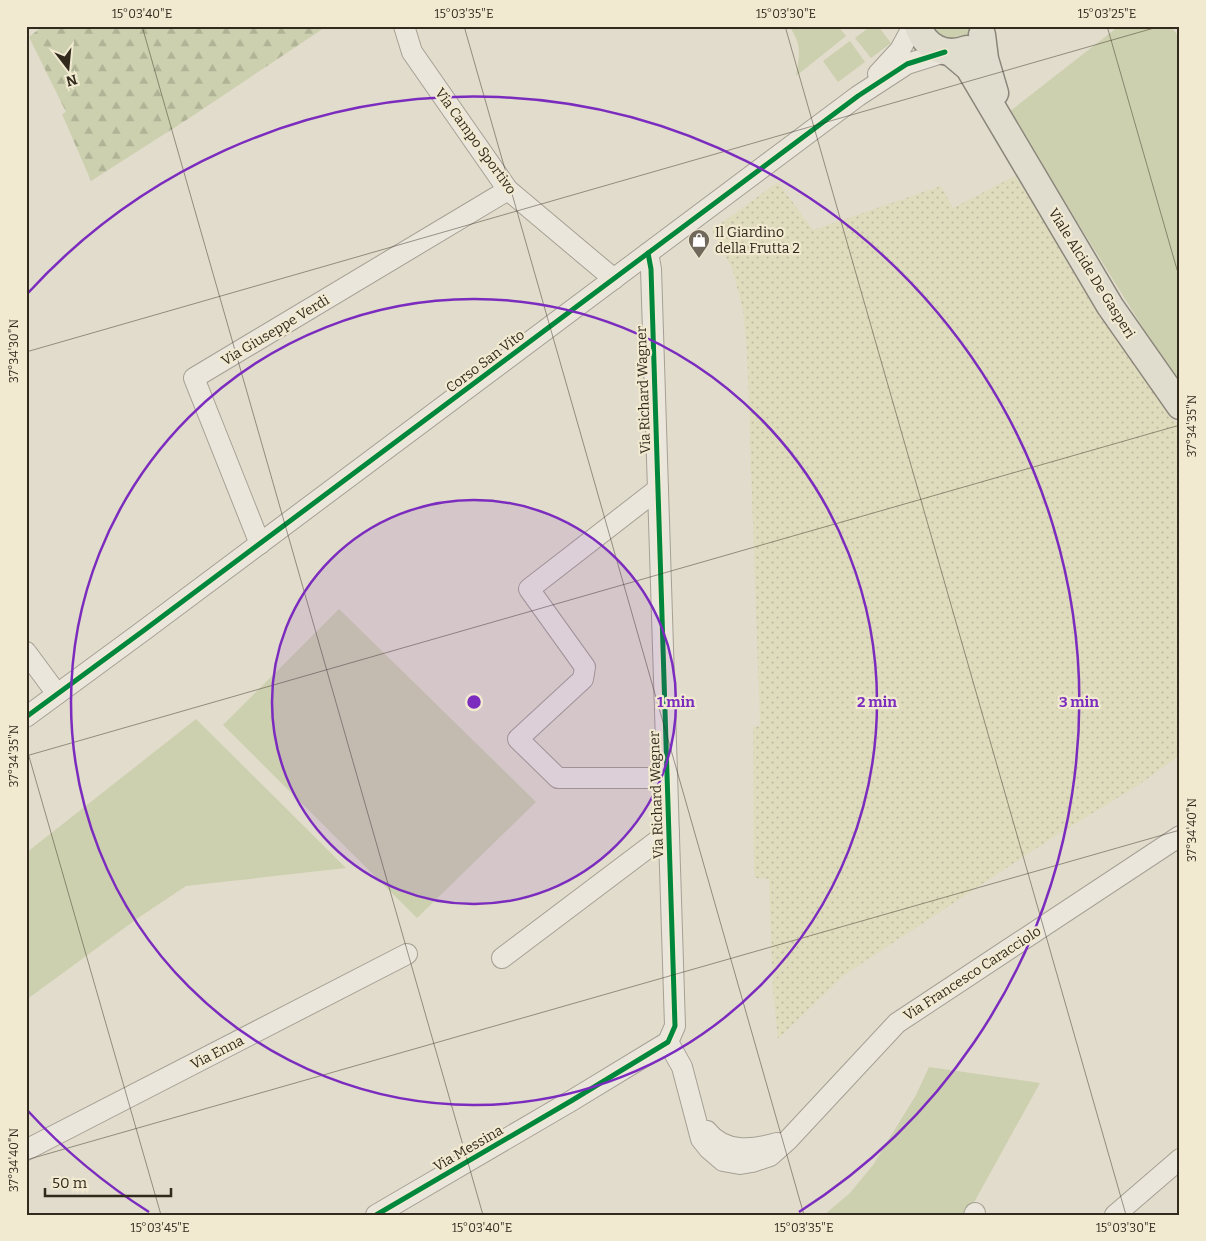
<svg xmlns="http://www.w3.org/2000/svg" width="1206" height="1241" font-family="Bitter,serif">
	<defs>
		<pattern id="farmland-dots" width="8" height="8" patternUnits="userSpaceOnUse" patternTransform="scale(1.25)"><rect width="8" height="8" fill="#dfdbbd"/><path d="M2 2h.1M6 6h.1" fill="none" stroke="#c0bca2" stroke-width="1.8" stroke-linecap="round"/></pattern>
		<pattern id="forest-firs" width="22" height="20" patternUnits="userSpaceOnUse" patternTransform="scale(1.25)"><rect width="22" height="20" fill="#cdd0af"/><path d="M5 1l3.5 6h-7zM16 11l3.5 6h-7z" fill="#b0b396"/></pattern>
	</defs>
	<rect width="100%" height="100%" fill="#e1dccb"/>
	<path fill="url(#farmland-dots)" d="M 1015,176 L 1103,315 L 1180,430 L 1180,755 L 1140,784 L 1052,838 L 844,975 L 778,1039 L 773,990 L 769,879 L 755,878 L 754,873 L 753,727 L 760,726 L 747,351 L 743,310 L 732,268 L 712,230 L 778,182 L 813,230 L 941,186 L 953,208 Z"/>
	<g fill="#cdd0af">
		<path d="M 789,26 L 838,26 L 846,36 L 796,76 C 800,55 802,44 789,26 Z"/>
		<path d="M 871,26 L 878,26 L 891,43 L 871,58 L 855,38 Z"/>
		<path d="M 933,26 L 973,26 C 964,44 942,42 933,26 Z"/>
		<path d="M 1119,26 L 1171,26 L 1180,39 L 1180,383 L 1153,344 L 1009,112 Z"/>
		<path d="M 850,41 L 865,62 L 838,82 L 823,61 Z"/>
		<path d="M 339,609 L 536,802 L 417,918 L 223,725 Z"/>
		<path d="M 196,719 L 346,868 L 186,886 L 138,918 L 26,1000 L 26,853 Z"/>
		<path d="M 929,1067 L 1040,1083 L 967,1215 L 824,1215 L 850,1193 L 873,1165 L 916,1095 Z"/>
	</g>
	<path fill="url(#forest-firs)" d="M 43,26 L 327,26 L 191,117 L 91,181 L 62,114 L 66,112 L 29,37 Z"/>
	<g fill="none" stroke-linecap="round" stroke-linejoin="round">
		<g stroke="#a6a094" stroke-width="22">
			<g id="minor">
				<path d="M 404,26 L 412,52 L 508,190 L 614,279"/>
				<path d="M 878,74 L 900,50 L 913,26"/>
				<path d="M 658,489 L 529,589 L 585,667 L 583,679 L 518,739 L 558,778 L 667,778"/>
				<path d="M 260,544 L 194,378 L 508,190"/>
				<path d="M 26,652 L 57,694"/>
				<path d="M 26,717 L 143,631 L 858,96 L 907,64 L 945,52"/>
				<path d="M 502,958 L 669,832"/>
				<path d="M 668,1042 L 682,1067 L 701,1139 L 709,1149 L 723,1161 L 740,1164 L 752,1162 L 770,1156 L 788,1140 L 897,1023 L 1180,836"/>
				<path d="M 707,1131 C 724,1153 752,1150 777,1143"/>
				<path d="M 26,1150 L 407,954"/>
				<path d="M 376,1215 L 571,1101 L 668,1042 L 675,1026 L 651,269 L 648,253"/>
				<path d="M 974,1215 L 975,1213"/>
				<path d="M 1115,1215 L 1180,1159"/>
			</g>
		</g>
		<g stroke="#8b867b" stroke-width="29">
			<g id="major">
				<path d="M 918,26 C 925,48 946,57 967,49"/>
				<path d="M 982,35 L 985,59 L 995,93"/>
				<path d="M 950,52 L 969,68 L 1110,306 L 1180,406"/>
			</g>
		</g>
		<use href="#minor" stroke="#eae6dc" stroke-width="20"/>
		<use href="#major" stroke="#e0dcce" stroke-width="26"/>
		<g stroke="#f1ead1" stroke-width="8">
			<g id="cycleway">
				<path d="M 26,717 L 143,631 L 858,96 L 907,64 L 945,52"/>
				<path d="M 376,1215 L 571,1101 L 668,1042 L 675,1026 L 651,269 L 648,253"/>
			</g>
		</g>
		<use href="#cycleway" stroke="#00873e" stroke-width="5"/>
	</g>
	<path fill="none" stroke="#332a1e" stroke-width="1" stroke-opacity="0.45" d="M 142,26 L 483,1215M 464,26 L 804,1215M 785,26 L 1126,1215M 1107,26 L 1180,280M 26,352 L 1161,26M 26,746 L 161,1215M 26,756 L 1180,425M 26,1160 L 1180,830"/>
	<circle cx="474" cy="702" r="202" fill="#7b2cbf" fill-opacity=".12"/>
	<g fill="none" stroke="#7b2cbf" stroke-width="2.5">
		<circle cx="474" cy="702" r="202"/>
		<circle cx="474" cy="702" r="403"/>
		<path d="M149 1212A605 605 0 0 1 28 1111M28 293A605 605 0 1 1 799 1212"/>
	</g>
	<defs>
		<g id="shop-pin" transform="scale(1.125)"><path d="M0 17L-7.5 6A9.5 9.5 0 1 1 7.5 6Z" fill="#70685b" stroke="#f1ead1"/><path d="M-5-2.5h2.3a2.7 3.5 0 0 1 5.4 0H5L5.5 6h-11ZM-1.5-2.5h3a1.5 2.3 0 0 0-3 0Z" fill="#fff"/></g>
	</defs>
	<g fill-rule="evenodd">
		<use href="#shop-pin" x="699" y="240"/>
	</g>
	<g text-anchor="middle" stroke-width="4.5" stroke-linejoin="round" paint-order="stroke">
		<g font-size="14" fill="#332a1e" stroke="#f1ead1">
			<text transform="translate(476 141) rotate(54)" y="5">Via Campo Sportivo</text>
			<text transform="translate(1092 273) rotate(58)" y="5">Viale Alcide De Gasperi</text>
			<text transform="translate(275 330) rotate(-31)" y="5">Via Giuseppe Verdi</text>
			<text transform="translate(485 361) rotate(-37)" y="5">Corso San Vito</text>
			<text transform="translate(643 390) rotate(-92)" y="5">Via Richard Wagner</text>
			<text transform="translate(656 795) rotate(-92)" y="5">Via Richard Wagner</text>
			<text transform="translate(972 973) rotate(-33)" y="5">Via Francesco Caracciolo</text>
			<text transform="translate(217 1052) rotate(-27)" y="5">Via Enna</text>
			<text transform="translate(468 1148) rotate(-30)" y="5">Via Messina</text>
		</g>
		<g font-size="14" fill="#332a1e" stroke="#f1ead1" text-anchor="start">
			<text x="715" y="237">Il Giardino<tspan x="715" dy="16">della Frutta 2</tspan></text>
		</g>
	</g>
	<circle cx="474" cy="702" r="8" fill="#7b2cbf" stroke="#f1ead1" stroke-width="2.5"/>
	<g font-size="15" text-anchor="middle" font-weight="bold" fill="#7b2cbf" stroke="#f1ead1" stroke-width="4.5" stroke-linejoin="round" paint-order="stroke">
		<text x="676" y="707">1 min</text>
		<text x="877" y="707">2 min</text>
		<text x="1079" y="707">3 min</text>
	</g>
	<rect width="1206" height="1241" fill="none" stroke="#f1ead1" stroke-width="55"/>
	<g transform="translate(68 68) rotate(164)" stroke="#f1ead1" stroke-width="4" paint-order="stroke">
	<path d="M0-4L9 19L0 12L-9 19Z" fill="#332a1e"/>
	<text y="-8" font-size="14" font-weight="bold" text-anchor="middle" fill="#332a1e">N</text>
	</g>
	<path d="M45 1188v8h126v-8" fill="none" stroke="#332a1e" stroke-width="2.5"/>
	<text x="52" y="1188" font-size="15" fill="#332a1e" stroke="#f1ead1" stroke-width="4" paint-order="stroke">50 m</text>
	<rect x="28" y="28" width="1150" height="1186" fill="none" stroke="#332a1e" stroke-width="2"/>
	<g font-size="12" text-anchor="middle" fill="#332a1e">
		<text x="142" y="18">15°03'40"E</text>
		<text x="464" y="18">15°03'35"E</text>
		<text x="786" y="18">15°03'30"E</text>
		<text x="1107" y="18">15°03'25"E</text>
		<text transform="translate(14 351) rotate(-90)" y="4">37°34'30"N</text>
		<text transform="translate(1192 426) rotate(-90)" y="4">37°34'35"N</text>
		<text transform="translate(14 756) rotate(-90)" y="4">37°34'35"N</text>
		<text transform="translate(1192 830) rotate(-90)" y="4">37°34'40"N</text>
		<text transform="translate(14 1160) rotate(-90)" y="4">37°34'40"N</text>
		<text x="160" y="1232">15°03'45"E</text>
		<text x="482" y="1232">15°03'40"E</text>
		<text x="804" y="1232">15°03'35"E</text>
		<text x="1126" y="1232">15°03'30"E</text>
	</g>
</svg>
